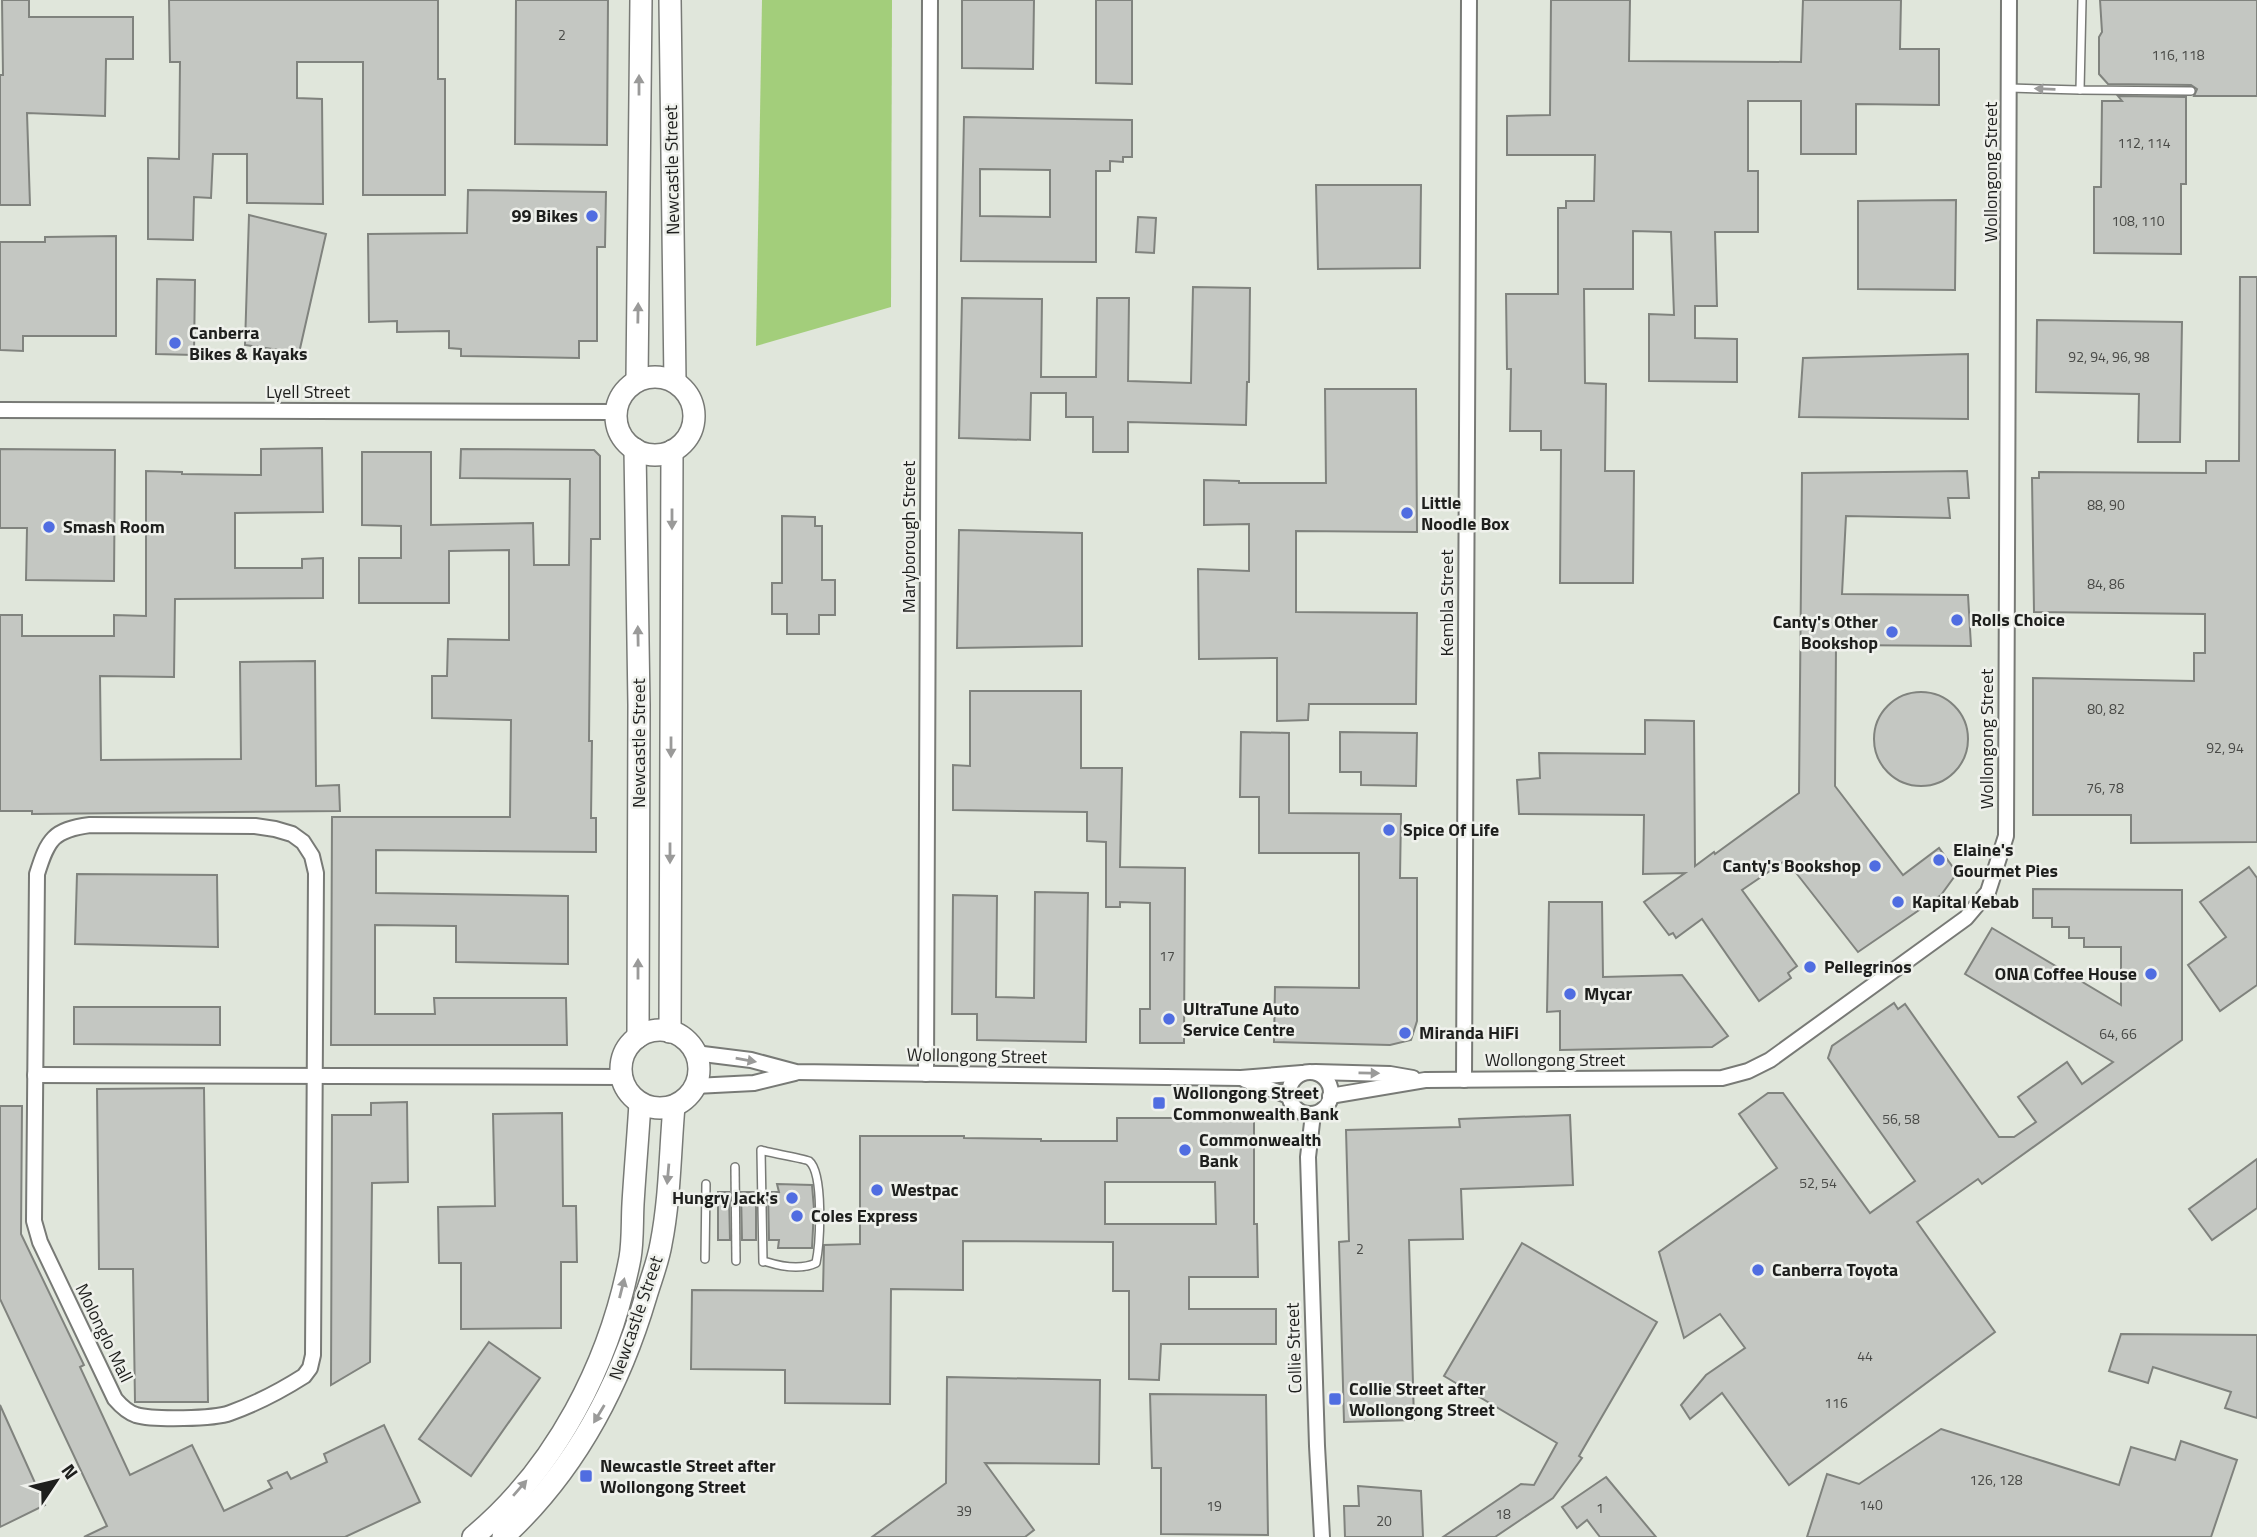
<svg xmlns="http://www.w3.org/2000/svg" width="2257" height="1537" font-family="'Titillium Web',sans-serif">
	<rect width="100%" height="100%" fill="#eff1ec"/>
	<rect fill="#e0e6db" x="0" y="0" width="2257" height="1537"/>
	<path fill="#a3ce7b" d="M 762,0 L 892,0 L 891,307 L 756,346 Z"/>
	<g fill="#c4c7c2" stroke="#80837e" stroke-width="2" fill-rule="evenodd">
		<path d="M 2,0 L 29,0 L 29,17 L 133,17 L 133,59 L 106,59 L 105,116 L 27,113 L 30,205 L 0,205 L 0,75 L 3,75 Z"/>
		<path d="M 169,0 L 438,0 L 438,79 L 445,79 L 445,195 L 363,195 L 363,62 L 297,62 L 297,98 L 322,99 L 323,204 L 247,203 L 247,154 L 213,154 L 211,198 L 194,197 L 193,240 L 148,239 L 148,158 L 179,159 L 180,62 L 170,62 Z"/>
		<path d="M 516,0 L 608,0 L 607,145 L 515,144 Z"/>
		<path d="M 962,0 L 1034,0 L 1033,69 L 962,68 Z"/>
		<path d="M 1096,0 L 1132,0 L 1132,84 L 1096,83 Z"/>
		<path d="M 1551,0 L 1630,0 L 1629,61 L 1801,62 L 1803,0 L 1901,0 L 1900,49 L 1939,49 L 1939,105 L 1856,104 L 1856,154 L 1801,154 L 1801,101 L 1748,101 L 1748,171 L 1758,171 L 1758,232 L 1715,232 L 1717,306 L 1695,306 L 1695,338 L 1737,339 L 1737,382 L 1649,381 L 1649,314 L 1674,315 L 1671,232 L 1633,231 L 1633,289 L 1584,289 L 1585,383 L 1606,384 L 1605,471 L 1634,471 L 1633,583 L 1560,583 L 1561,450 L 1541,450 L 1541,431 L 1510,431 L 1511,369 L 1507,369 L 1506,294 L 1558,294 L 1558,208 L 1566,208 L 1566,201 L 1594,201 L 1595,155 L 1507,155 L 1507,116 L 1550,115 Z"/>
		<path d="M 2100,0 L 2257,0 L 2257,96 L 2194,96 L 2197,89 L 2191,85 L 2108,84 L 2099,74 L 2099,37 L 2102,32 Z"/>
		<path d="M 2118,96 L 2186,97 L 2186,184 L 2181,184 L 2181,254 L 2094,253 L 2094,187 L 2101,187 L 2102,101 L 2122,101 Z"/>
		<path d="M 964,117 L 1132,120 L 1132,157 L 1123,157 L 1123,162 L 1110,161 L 1110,171 L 1096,171 L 1096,262 L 961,261 ZM 980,169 L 1050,170 L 1050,217 L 980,216 Z"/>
		<path d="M 1316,185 L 1421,185 L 1420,268 L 1318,269 Z"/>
		<path d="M 468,190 L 606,192 L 605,247 L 597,247 L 597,341 L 579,341 L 579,358 L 461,356 L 461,349 L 449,348 L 449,331 L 397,332 L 397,321 L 369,322 L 368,234 L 467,233 Z"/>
		<path d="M 1956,200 L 1955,290 L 1858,289 L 1858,201 Z"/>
		<path d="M 249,215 L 326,234 L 299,353 L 245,345 Z"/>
		<path d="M 1138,217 L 1156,218 L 1154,253 L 1136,252 Z"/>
		<path d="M 116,236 L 116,336 L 23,336 L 23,351 L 0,350 L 0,242 L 45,242 L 45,237 Z"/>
		<path d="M 2240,277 L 2257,277 L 2257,842 L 2131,843 L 2131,815 L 2033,815 L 2033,678 L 2194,681 L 2194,653 L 2205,653 L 2205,614 L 2034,612 L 2032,478 L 2039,478 L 2039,472 L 2206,473 L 2206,461 L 2239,461 Z"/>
		<path d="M 157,279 L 195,280 L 194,355 L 156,354 Z"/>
		<path d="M 1193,287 L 1250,288 L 1249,382 L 1247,382 L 1246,425 L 1128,422 L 1128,452 L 1093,452 L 1093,417 L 1066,417 L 1066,393 L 1031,393 L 1030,440 L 959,438 L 962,298 L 1042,299 L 1041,377 L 1096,377 L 1097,298 L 1129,298 L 1128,381 L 1191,383 Z"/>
		<path d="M 2037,320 L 2182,322 L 2180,442 L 2138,442 L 2139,394 L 2036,392 Z"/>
		<path d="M 1968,354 L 1968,419 L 1799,417 L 1803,358 Z"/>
		<path d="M 1325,389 L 1416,389 L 1417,532 L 1296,531 L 1296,612 L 1417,613 L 1416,704 L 1309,704 L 1308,720 L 1277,721 L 1277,658 L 1199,659 L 1198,569 L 1249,571 L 1249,524 L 1204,525 L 1204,480 L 1239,481 L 1239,483 L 1326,483 Z"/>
		<path d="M 322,448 L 323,512 L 235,513 L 235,568 L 302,568 L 302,559 L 323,558 L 323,598 L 175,599 L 174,677 L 100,676 L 101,760 L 241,759 L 240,662 L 315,661 L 316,786 L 339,785 L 340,811 L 32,814 L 32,811 L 0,811 L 0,615 L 22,615 L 22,636 L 114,636 L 114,615 L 146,616 L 146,471 L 182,472 L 182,474 L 261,475 L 261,449 Z"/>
		<path d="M 0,449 L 115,450 L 114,581 L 26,580 L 27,528 L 0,528 Z"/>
		<path d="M 461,449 L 594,450 L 600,456 L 600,539 L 591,539 L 589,741 L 592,741 L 591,818 L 596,818 L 596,852 L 376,850 L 376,893 L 568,896 L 568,964 L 456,962 L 456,926 L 375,925 L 375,1014 L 435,1014 L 434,998 L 566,998 L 567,1045 L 331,1045 L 332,817 L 510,817 L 511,720 L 432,718 L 432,676 L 447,676 L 448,639 L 509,640 L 509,550 L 449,551 L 449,603 L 359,603 L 359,558 L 401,558 L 401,526 L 362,525 L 362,452 L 431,452 L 431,525 L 533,523 L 534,565 L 569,565 L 570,479 L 460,478 Z"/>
		<path d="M 1967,471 L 1969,498 L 1948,498 L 1950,518 L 1846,516 L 1842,594 L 1968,595 L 1971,646 L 1836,645 L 1835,786 L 1903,875 L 1939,848 L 1957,873 L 1941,895 L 1858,952 L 1786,860 L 1742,890 L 1797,966 L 1788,973 L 1791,978 L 1759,1001 L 1702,919 L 1676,938 L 1673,933 L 1669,935 L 1644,902 L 1685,873 L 1643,874 L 1644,815 L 1519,814 L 1517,780 L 1540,778 L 1539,753 L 1645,754 L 1645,720 L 1694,721 L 1695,866 L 1714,852 L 1715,854 L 1799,793 L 1802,473 Z"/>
		<path d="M 782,516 L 815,517 L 815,526 L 822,526 L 822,580 L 835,580 L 835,615 L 819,615 L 819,634 L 787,634 L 787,614 L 772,614 L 772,583 L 782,583 Z"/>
		<path d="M 959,530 L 1082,533 L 1082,646 L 957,648 Z"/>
		<path d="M 970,691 L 1081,691 L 1081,768 L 1122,768 L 1120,867 L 1185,868 L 1184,1043 L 1140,1043 L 1140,1009 L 1150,1009 L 1150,903 L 1120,902 L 1120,907 L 1106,907 L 1106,842 L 1087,841 L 1087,812 L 953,810 L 953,765 L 970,766 Z"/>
		<circle cx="1921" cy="739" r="47"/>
		<path d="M 1241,732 L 1289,733 L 1289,813 L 1401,814 L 1400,878 L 1417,878 L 1417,1021 L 1411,1040 L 1390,1045 L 1274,1042 L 1275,987 L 1359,988 L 1359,853 L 1259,853 L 1259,797 L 1240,797 Z"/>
		<path d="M 1340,732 L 1417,733 L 1416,786 L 1361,785 L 1361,772 L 1340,772 Z"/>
		<path d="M 2249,867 L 2257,878 L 2257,985 L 2220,1011 L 2188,965 L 2226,937 L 2200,902 Z"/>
		<path d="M 77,874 L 217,875 L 218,947 L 75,944 Z"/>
		<path d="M 2033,889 L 2182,890 L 2182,1040 L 1982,1184 L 1978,1179 L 1917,1222 L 1995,1332 L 1789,1485 L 1722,1393 L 1690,1419 L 1681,1405 L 1706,1375 L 1745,1348 L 1720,1314 L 1684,1338 L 1659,1252 L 1777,1168 L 1739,1114 L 1768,1093 L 1783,1093 L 1870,1213 L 1915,1181 L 1828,1058 L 1832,1046 L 1894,1003 L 1898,1009 L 1905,1004 L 1999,1137 L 2014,1137 L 2036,1122 L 2018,1097 L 2067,1062 L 2082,1084 L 2113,1062 L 1965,974 L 1992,928 L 2121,1005 L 2121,947 L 2084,947 L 2084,938 L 2069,938 L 2069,927 L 2052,927 L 2052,918 L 2033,918 Z"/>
		<path d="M 1035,892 L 1088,893 L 1086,1042 L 977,1040 L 977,1014 L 952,1014 L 953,895 L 997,896 L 996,997 L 1034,998 Z"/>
		<path d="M 1549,902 L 1602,902 L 1603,977 L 1682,975 L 1728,1036 L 1712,1047 L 1560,1050 L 1560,1011 L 1547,1012 Z"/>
		<path d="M 74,1007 L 220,1007 L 220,1045 L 74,1044 Z"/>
		<path d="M 204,1088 L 208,1402 L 135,1402 L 133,1269 L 99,1269 L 97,1089 Z"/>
		<path d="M 407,1102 L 408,1182 L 372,1183 L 370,1362 L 331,1385 L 332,1115 L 371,1115 L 371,1103 Z"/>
		<path d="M 0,1106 L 22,1106 L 21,1234 L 84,1365 L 80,1367 L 130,1475 L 192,1445 L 224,1511 L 272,1488 L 268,1481 L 287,1472 L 291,1479 L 327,1462 L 324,1454 L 384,1425 L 420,1502 L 345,1537 L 84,1537 L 107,1526 L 0,1299 Z"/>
		<path d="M 562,1113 L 563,1206 L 576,1206 L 577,1262 L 561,1262 L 561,1328 L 461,1329 L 461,1263 L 439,1263 L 438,1207 L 495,1206 L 493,1114 Z"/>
		<path d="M 1570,1115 L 1573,1185 L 1461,1189 L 1463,1239 L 1409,1240 L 1414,1420 L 1344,1422 L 1339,1242 L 1349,1241 L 1346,1130 L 1460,1127 L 1459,1119 Z"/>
		<path d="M 1117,1118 L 1254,1118 L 1254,1224 L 1257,1224 L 1258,1277 L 1189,1277 L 1189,1309 L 1276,1309 L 1276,1344 L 1161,1344 L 1159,1380 L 1129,1379 L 1129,1291 L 1113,1291 L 1113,1242 L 963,1241 L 963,1290 L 891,1289 L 890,1404 L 785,1403 L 785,1370 L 691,1369 L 692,1290 L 823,1291 L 824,1245 L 860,1244 L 860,1136 L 964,1136 L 964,1138 L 1041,1139 L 1041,1141 L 1117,1141 ZM 1105,1182 L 1215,1182 L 1216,1224 L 1105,1224 Z"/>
		<path d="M 2257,1159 L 2257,1208 L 2212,1240 L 2189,1209 Z"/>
		<path d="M 777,1184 L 812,1185 L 814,1209 L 812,1248 L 778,1248 L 779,1240 L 769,1240 L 768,1192 L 779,1192 Z"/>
		<path d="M 718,1192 L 729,1192 L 730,1240 L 718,1240 Z"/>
		<path d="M 741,1192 L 756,1192 L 756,1240 L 742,1240 Z"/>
		<path d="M 1522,1243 L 1657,1322 L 1579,1456 L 1582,1458 L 1553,1498 L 1495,1537 L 1443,1537 L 1521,1484 L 1534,1485 L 1557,1443 L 1444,1376 Z"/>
		<path d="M 2121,1334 L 2257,1335 L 2257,1418 L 2225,1408 L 2231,1392 L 2153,1367 L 2148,1383 L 2109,1371 Z"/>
		<path d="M 489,1342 L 540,1378 L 471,1476 L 419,1439 Z"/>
		<path d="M 947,1377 L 1100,1380 L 1099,1464 L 985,1463 L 1034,1530 L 1025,1537 L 872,1537 L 946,1483 Z"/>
		<path d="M 1150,1394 L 1266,1395 L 1268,1535 L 1161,1534 L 1161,1468 L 1152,1468 Z"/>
		<path d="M 0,1405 L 45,1505 L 0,1527 Z"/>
		<path d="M 1941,1429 L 2119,1485 L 2131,1447 L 2175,1460 L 2181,1441 L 2237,1460 L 2211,1537 L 1807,1537 L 1827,1474 L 1859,1484 Z"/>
		<path d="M 1606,1477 L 1656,1537 L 1600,1537 L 1587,1520 L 1577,1528 L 1562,1507 Z"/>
		<path d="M 1358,1486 L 1421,1491 L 1423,1537 L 1345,1537 L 1344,1506 L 1359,1506 Z"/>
	</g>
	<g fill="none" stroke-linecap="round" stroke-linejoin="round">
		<g stroke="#787a76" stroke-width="10">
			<g id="lane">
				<path d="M 2082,0 L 2080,90 L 2191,91"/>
				<path d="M 2010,88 L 2080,90"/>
				<path d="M 735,1167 L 736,1261"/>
				<path d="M 705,1259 L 706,1184"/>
				<path d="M 763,1262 L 761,1150 C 770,1153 806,1159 809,1161 C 824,1173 820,1244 816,1263 C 801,1270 783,1267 767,1262"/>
			</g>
		</g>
		<g stroke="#787a76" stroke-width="18">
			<g id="street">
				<path d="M 0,410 L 616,412"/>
				<path d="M 90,825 L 255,826 L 275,829 L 292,834 L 303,842 L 312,856 L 316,873 L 313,1355 L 310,1368 L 304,1376 C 282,1390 255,1404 230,1413 C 214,1419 153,1420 136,1415 C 127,1412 121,1406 115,1399 L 40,1242 L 34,1221 L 37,874 C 48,839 53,830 90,825 Z"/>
				<path d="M 695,1053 L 751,1060 L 796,1072 L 1241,1078 L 1302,1073"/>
				<path d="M 1315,1072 L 1390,1074 L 1413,1078"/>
				<circle cx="1310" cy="1093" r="21"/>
				<path d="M 926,1074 L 930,0"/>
				<path d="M 35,1075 L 621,1077"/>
				<path d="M 1245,1080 L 1289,1096"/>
				<path d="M 1464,1080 L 1469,0"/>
				<path d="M 695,1086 L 754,1083 L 795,1073"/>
				<path d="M 1330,1096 L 1425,1080 L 1722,1078 L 1748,1071 L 1770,1060 L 1966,918 L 1988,892 L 2006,836 L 2009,0"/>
				<path d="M 1313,1114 L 1308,1157 L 1317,1446 L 1322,1537"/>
			</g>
		</g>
		<g stroke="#787a76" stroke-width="24">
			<g id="secondary">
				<path d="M 670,0 L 675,382"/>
				<circle cx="655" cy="416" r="39"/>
				<path d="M 637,381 L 641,0"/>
				<path d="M 635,449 L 639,705 L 638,1037"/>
				<circle cx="660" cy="1069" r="39"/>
				<path d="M 670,1032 L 672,451"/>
				<path d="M 473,1537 C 556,1468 610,1363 630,1258 C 633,1241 632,1222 633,1204 C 635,1170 638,1137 640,1103"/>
				<path d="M 503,1537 C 574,1472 619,1387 646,1296 C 651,1279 658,1262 661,1244 C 670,1199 670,1151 674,1106"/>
			</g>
		</g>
		<use href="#lane" stroke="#fff" stroke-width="7"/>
		<use href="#street" stroke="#fff" stroke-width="14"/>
		<use href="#secondary" stroke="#fff" stroke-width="21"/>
	</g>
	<defs><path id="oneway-solid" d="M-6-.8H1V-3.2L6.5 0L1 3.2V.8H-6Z" transform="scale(1.75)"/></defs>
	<g fill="#9a9a99">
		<use href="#oneway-solid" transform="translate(639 85) rotate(-90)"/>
		<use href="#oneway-solid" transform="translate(2045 89) rotate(-178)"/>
		<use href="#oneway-solid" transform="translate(638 313) rotate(-89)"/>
		<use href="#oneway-solid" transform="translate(672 519) rotate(90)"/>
		<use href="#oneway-solid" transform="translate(638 636) rotate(-91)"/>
		<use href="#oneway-solid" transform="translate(671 747) rotate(90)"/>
		<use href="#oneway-solid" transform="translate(670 853) rotate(90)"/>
		<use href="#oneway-solid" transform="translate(638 969) rotate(-90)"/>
		<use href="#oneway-solid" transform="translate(746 1060) rotate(10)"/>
		<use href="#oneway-solid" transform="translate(1369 1073) rotate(1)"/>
		<use href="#oneway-solid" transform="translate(668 1174) rotate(95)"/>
		<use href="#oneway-solid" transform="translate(622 1288) rotate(-76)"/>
		<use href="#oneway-solid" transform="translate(599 1414) rotate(121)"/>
		<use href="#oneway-solid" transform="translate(520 1488) rotate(-49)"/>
	</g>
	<g fill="#506de1" stroke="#eff1ec" stroke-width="2.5">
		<circle cx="592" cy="216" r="7"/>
		<circle cx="175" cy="343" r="7"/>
		<circle cx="1407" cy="513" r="7"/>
		<circle cx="49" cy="527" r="7"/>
		<circle cx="1957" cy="620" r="7"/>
		<circle cx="1892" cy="632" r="7"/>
		<circle cx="1389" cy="830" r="7"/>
		<circle cx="1939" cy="860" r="7"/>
		<circle cx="1875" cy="866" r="7"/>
		<circle cx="1898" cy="902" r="7"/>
		<circle cx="1810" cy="967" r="7"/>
		<circle cx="2151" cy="974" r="7"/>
		<circle cx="1570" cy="994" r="7"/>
		<circle cx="1169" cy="1019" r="7"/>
		<circle cx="1405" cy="1033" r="7"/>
		<rect x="1152" y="1096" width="14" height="14" rx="3.5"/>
		<circle cx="1185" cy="1150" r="7"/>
		<circle cx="877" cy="1190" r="7"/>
		<circle cx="792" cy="1198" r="7"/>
		<circle cx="797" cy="1216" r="7"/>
		<circle cx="1758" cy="1270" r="7"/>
		<rect x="1328" y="1392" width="14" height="14" rx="3.5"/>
		<rect x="579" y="1469" width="14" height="14" rx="3.5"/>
	</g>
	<g text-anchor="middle" stroke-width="5" stroke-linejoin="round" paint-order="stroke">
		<g font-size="14" fill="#484946">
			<text x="562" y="40">2</text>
			<text x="2178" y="60">116, 118</text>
			<text x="2144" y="148">112, 114</text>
			<text x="2138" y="226">108, 110</text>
			<text x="2109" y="362">92, 94, 96, 98</text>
			<text x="2106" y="510">88, 90</text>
			<text x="2106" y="589">84, 86</text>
			<text x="2106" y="714">80, 82</text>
			<text x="2225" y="753">92, 94</text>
			<text x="2105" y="793">76, 78</text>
			<text x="1167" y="961">17</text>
			<text x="2118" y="1039">64, 66</text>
			<text x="1901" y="1124">56, 58</text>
			<text x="1818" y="1188">52, 54</text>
			<text x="1360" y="1254">2</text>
			<text x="1865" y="1361">44</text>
			<text x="1836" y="1408">116</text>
			<text x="1996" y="1485">126, 128</text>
			<text x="1871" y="1510">140</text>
			<text x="1214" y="1511">19</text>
			<text x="1600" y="1513">1</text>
			<text x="964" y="1516">39</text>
			<text x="1503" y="1519">18</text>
			<text x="1384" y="1526">20</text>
		</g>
		<g font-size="18" fill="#1e1f1d" stroke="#eff1ec">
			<text transform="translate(672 170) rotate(-91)" y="6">Newcastle Street</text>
			<text transform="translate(1991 172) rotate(-90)" y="6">Wollongong Street</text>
			<text x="308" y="398">Lyell Street</text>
			<text transform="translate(909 537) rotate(-90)" y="6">Maryborough Street</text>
			<text transform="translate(1447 603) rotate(-90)" y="6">Kembla Street</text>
			<text transform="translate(1987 739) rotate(-90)" y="6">Wollongong Street</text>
			<text transform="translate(639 743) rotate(-90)" y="6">Newcastle Street</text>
			<text transform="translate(977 1056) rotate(1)" y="6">Wollongong Street</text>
			<text x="1555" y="1066">Wollongong Street</text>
			<text transform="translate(636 1318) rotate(-71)" y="6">Newcastle Street</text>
			<text transform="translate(104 1333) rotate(64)" y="6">Molonglo Mall</text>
			<text transform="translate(1294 1348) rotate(-92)" y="6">Collie Street</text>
		</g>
		<g font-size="18" font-weight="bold" fill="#1e1f1d" stroke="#eff1ec" text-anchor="start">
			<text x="578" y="222" text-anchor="end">99 Bikes</text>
			<text x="189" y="339">Canberra<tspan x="189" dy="21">Bikes &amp; Kayaks</tspan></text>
			<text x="1421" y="509">Little<tspan x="1421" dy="21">Noodle Box</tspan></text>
			<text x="63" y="533">Smash Room</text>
			<text x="1971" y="626">Rolls Choice</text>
			<text x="1878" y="628" text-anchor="end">Canty's Other<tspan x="1878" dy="21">Bookshop</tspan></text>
			<text x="1403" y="836">Spice Of Life</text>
			<text x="1953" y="856">Elaine's<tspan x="1953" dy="21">Gourmet Pies</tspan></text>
			<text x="1861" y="872" text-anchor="end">Canty's Bookshop</text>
			<text x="1912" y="908">Kapital Kebab</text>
			<text x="1824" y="973">Pellegrinos</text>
			<text x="2137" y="980" text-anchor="end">ONA Coffee House</text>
			<text x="1584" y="1000">Mycar</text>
			<text x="1183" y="1015">UltraTune Auto<tspan x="1183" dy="21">Service Centre</tspan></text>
			<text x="1419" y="1039">Miranda HiFi</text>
			<text x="1173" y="1099">Wollongong Street<tspan x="1173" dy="21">Commonwealth Bank</tspan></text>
			<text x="1199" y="1146">Commonwealth<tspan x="1199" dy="21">Bank</tspan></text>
			<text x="891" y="1196">Westpac</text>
			<text x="778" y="1204" text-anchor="end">Hungry Jack's</text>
			<text x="811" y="1222">Coles Express</text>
			<text x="1772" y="1276">Canberra Toyota</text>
			<text x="1349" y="1395">Collie Street after<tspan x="1349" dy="21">Wollongong Street</tspan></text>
			<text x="600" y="1472">Newcastle Street after<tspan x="600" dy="21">Wollongong Street</tspan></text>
		</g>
	</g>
	<g transform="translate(56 1481) rotate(55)" stroke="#eff1ec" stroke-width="5" paint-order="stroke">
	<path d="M0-5L12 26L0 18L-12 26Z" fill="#1e1f1d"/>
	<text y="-10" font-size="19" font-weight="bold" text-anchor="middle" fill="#1e1f1d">N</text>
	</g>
</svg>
